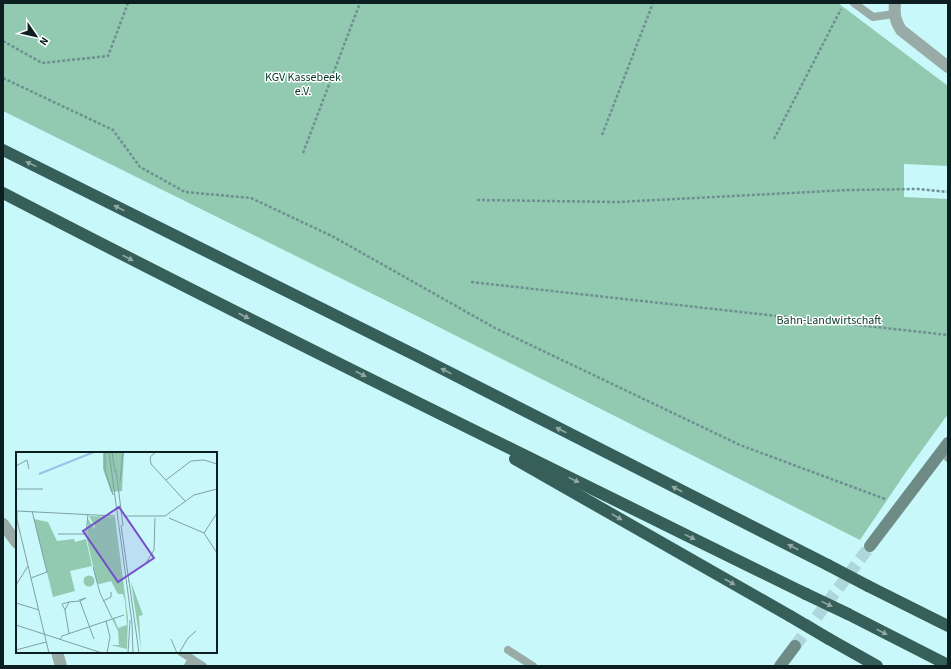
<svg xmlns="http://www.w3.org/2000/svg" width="951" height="669" font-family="'Source Sans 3',sans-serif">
	<rect width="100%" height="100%" fill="#c9f8fb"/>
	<path fill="#91cab0" d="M 3,3 L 838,3 L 948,86 L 948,166 L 904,164 L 904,197 L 948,199 L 948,414 L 906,472 L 860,540 L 407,311 L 3,111 Z"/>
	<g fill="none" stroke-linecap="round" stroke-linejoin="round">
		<path stroke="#add7da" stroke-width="12" stroke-dasharray="12 6" stroke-linecap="butt" d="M 795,646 L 870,546"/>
		<g stroke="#6f9092" stroke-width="2.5" stroke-dasharray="3 2" stroke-linecap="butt">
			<path d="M 3,41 L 42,63 L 108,56 L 128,3"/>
			<path d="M 3,78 L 113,130 L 140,167 L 185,192 L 251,198 L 332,236 L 495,328 L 740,445 L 885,499"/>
			<path d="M 602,135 L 653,3"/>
			<path d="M 774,139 L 841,9"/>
			<path d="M 303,153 L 360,3"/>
			<path d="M 477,200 L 618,202 L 848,190 L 918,189 L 948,192"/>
			<path d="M 471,282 L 948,335"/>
		</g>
		<g stroke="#98aba7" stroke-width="8">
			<path d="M 854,3 L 873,17 L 894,14"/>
			<path d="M 942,452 L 948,458"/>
			<path d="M 508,650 L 533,666"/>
			<path d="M 181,652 L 192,659"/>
			<path d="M 188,666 L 192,659 L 203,666"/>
		</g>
		<g stroke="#98aba7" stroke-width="12">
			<path d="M 895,3 C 894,14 895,21 901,30 L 948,67"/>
			<path d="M 3,524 L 17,543"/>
			<path d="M 57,652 L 61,666"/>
		</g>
		<g stroke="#6e8b86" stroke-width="12">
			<path d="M 870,546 L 948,443"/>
			<path d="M 780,666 L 795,646"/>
		</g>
		<g stroke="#365f59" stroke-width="12">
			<path d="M 3,150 L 419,357 L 828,565"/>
			<path d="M 3,193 C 269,331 538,462 806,594"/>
			<path d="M 515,459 L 790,616"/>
			<path d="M 868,586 L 948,626"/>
			<path d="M 848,614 L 948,665"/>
			<path d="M 829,639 L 877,666"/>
		</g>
		<g stroke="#365f59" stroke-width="12">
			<path d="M 828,565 L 868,586"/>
			<path d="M 806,594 L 848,614"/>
			<path d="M 790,616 L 829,639"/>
		</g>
	</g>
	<defs><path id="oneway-solid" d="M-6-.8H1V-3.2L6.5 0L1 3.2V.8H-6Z"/></defs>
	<g fill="#90a7a4">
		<use href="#oneway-solid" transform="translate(31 164) rotate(-154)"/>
		<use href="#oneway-solid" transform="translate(119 208) rotate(-153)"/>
		<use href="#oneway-solid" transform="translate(128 258) rotate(27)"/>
		<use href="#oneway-solid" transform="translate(244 316) rotate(27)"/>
		<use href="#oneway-solid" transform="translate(446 371) rotate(-153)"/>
		<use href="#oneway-solid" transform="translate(361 374) rotate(27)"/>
		<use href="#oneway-solid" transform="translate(561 430) rotate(-153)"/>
		<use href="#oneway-solid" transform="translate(574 480) rotate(26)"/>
		<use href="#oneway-solid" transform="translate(677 489) rotate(-153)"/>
		<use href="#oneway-solid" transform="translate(617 517) rotate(30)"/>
		<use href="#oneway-solid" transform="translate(690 537) rotate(26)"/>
		<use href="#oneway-solid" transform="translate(793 547) rotate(-153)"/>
		<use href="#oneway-solid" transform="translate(730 582) rotate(30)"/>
		<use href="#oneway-solid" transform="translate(827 604) rotate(26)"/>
		<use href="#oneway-solid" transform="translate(882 632) rotate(27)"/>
	</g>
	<g text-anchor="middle" stroke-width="3" stroke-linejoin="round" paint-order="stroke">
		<g font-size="12" fill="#053827" stroke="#fff">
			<text x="303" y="81">KGV Kassebeek<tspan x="303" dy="14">e.V.</tspan></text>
			<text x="829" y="324">Bahn-Landwirtschaft</text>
		</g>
	</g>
	<g transform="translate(16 452)">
		<rect width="201" height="201" fill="#c9f8fb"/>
		<path d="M 87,0 L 108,0 L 106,39 L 95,40 L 87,17 ZM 73,64 L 99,65 L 112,166 L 111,197 L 94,193 L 103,193 L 102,179 L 96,167 L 98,166 L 102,176 L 111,173 L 109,149 L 107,142 L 102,142 L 95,129 L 84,132 L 81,131 L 71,88 L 72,67 L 78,76 L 79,75 ZM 18,67 L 32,70 L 41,89 L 58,87 L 59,90 L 70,87 L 76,114 L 54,119 L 59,139 L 37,145 ZM67.5 129a5.5 5.5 0 1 1 11 0a5.5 5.5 0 1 1-11 0ZM 115,130 L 127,163 L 123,164 L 125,197 Z" fill="#91cab0"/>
		<path fill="none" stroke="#93c5e8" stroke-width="2" d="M 23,22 L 78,0"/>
		<path fill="none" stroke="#7da1a3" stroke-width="1" d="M 89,0 L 89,18 L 97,43M 93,0 L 116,171 L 117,201M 96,0 L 99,21M 140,0 L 134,5 L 135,12 L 169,49M 0,14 L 11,8 L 13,17M 100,17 L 107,74M 150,28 L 175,9 L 188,8 L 201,12M 104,30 L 107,0M 0,37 L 27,37M 1,59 L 1,68 L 33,201M 1,59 L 99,64M 108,64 L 149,64 L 178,43 L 201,37M 153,66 L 188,81M 105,73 L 113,130M 188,81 L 201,61M 188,81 L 201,101M 42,82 L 70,82 L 72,62M 130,111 L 138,98 L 139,66M 77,115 L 84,141 L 96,166M 15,126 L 31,120 L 16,59M 113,129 L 123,201M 0,133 L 12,114M 64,149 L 78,187M 87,149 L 95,145 L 95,140M 0,151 L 23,158M 49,158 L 46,152 L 53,150M 90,169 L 94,185 L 91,201M 0,173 L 86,201M 53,182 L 49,158 L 53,150 L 64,149 L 70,146 L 63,148M 155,187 L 161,201M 44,188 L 46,184 L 108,163M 0,198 L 30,190M 112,201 L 114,168M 163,201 L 172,186 L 180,179"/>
		<path fill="#774fc8" fill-opacity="0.15" stroke="#774fc8" stroke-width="2" d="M 103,55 L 138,106 L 102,130 L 67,79 Z"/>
		<rect width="201" height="201" fill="none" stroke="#0c1e1f" stroke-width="2"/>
	</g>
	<rect width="951" height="669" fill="none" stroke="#0c1e1f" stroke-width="8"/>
	<g transform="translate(36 36) rotate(124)" stroke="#ffffff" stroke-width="3" paint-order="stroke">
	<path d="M0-3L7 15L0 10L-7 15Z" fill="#0c1e1f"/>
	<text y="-6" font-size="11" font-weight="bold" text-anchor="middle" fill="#0c1e1f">N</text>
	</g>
</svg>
